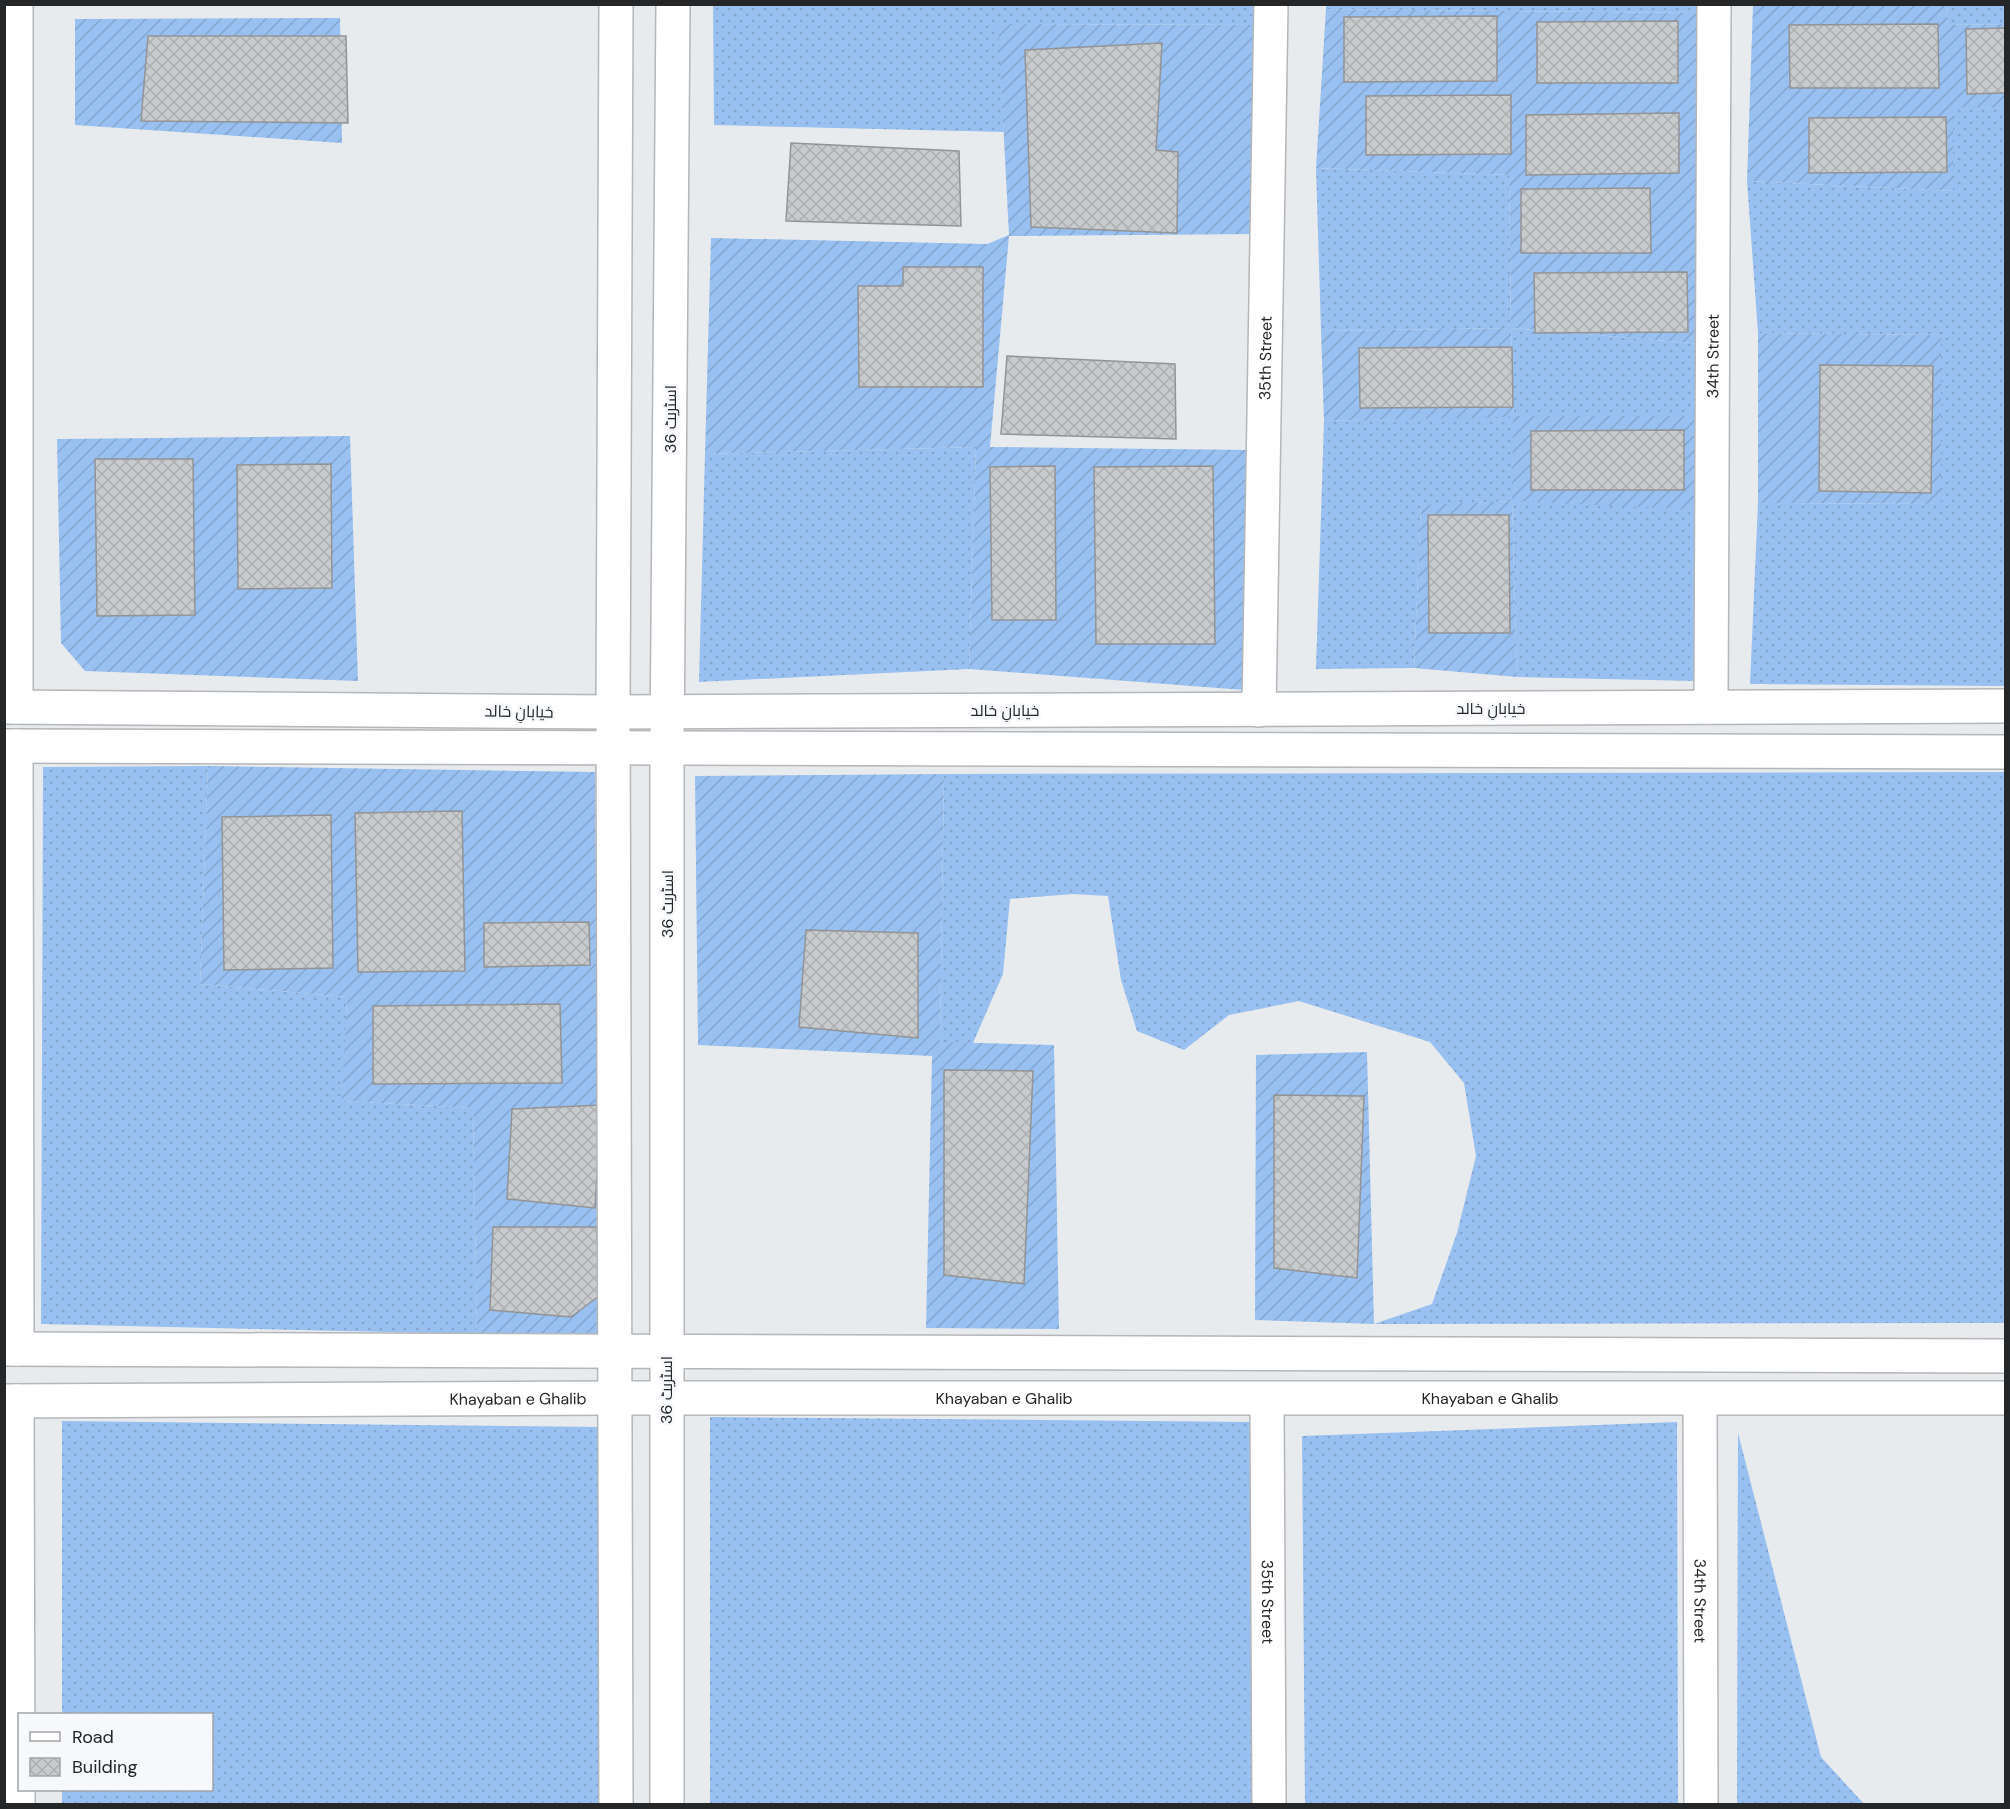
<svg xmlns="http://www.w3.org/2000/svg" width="2010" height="1809" font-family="'DM Sans',Cairo,sans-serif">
	<defs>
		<pattern id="grass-dots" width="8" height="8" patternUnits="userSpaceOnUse" patternTransform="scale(1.5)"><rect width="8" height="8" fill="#98c0f0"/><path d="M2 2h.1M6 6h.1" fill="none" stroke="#83a5ce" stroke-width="1.8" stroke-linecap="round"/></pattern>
		<pattern id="garden-furrows" width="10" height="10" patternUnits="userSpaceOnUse" patternTransform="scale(1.5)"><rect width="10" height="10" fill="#98c0f0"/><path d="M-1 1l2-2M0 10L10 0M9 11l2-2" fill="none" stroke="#83a5ce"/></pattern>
		<pattern id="building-cross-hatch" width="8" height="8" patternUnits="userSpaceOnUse" patternTransform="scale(1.5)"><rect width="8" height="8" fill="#c8cbcd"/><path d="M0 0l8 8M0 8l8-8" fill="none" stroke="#acaeb0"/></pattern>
	</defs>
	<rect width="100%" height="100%" fill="#e8ebee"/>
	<g fill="url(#grass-dots)">
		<path d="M 713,5 L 1257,5 L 1256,25 L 999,24 L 1004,132 L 714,125 Z"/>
		<path d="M 1326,5 L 1698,5 L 1697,13 L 1326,9 Z"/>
		<path d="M 1947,5 L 2005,5 L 2005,24 L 1948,25 Z"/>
		<path d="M 1953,106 L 2005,108 L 2005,686 L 1750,684 L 1758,503 L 1941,504 L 1941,335 L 1758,333 L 1747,181 L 1953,191 Z"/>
		<path d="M 1316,168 L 1509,175 L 1511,328 L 1703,344 L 1696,416 L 1514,417 L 1699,510 L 1695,681 L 1517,677 L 1512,501 L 1421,506 L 1414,668 L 1316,669 L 1324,421 L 1514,416 L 1511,328 L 1321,331 Z"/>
		<path d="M 976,447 L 969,669 L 699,682 L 705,454 Z"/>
		<path d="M 208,766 L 200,984 L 347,997 L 343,1101 L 473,1108 L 477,1334 L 41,1324 L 43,767 Z"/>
		<path d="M 2005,772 L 2005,1323 L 1374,1324 L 1432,1304 L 1457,1233 L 1476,1156 L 1464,1083 L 1430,1042 L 1299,1001 L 1229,1015 L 1184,1050 L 1137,1031 L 1121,980 L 1108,896 L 1073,894 L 1010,899 L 1003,974 L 973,1043 L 940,1043 L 944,774 Z"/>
		<path d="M 710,1417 L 1252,1422 L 1252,1804 L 710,1804 Z"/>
		<path d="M 62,1421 L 603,1427 L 604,1804 L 62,1804 L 62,1790 L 212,1790 L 212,1714 L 62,1714 Z"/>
		<path d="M 1677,1422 L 1678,1804 L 1305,1804 L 1302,1436 Z"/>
		<path d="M 1738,1433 L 1821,1757 L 1864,1804 L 1737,1804 Z"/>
	</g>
	<g fill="url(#garden-furrows)">
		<path d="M 1753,5 L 1947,5 L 1948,25 L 2005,24 L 2005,108 L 1953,107 L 1953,191 L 1747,181 Z"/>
		<path d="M 1326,9 L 1697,13 L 1703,344 L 1511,328 L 1514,416 L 1696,416 L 1699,510 L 1512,501 L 1517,677 L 1414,668 L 1421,505 L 1512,501 L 1513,417 L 1324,421 L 1321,331 L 1511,328 L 1509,175 L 1316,168 Z"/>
		<path d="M 340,18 L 342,143 L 75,125 L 75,19 Z"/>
		<path d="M 998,24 L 1256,25 L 1255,234 L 1009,236 L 990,447 L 1250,450 L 1244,690 L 969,669 L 976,447 L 705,454 L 711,238 L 987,244 L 1009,235 Z"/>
		<path d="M 1758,333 L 1941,335 L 1941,504 L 1758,503 Z"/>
		<path d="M 350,436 L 358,681 L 85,671 L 61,643 L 57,439 Z"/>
		<path d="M 208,766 L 595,772 L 600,1341 L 477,1334 L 473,1108 L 342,1101 L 347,997 L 200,984 Z"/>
		<path d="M 944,774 L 940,1042 L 1054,1045 L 1059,1329 L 926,1328 L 932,1056 L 698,1045 L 695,776 Z"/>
		<path d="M 1367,1052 L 1374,1324 L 1255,1320 L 1256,1055 Z"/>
	</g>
	<g fill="url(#building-cross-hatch)" stroke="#929497" stroke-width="1.5">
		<path d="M 1497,16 L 1497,81 L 1344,82 L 1344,17 Z"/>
		<path d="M 1678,21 L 1678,83 L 1537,83 L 1537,22 Z"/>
		<path d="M 1938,24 L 1939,88 L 1790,88 L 1789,25 Z"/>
		<path d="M 2006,28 L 2006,93 L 1967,94 L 1966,29 Z"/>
		<path d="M 148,36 L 346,36 L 348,123 L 141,121 Z"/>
		<path d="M 1162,43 L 1156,150 L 1178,152 L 1177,233 L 1031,227 L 1025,50 Z"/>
		<path d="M 1511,95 L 1511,154 L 1366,155 L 1366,96 Z"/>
		<path d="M 1679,113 L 1679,173 L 1526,175 L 1526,115 Z"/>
		<path d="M 1946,117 L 1947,172 L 1809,173 L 1809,118 Z"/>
		<path d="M 791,143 L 959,151 L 961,226 L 786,221 Z"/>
		<path d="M 1650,188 L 1651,253 L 1521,253 L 1521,189 Z"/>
		<path d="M 903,267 L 983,267 L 983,387 L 859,387 L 858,286 L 903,286 Z"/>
		<path d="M 1687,272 L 1688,332 L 1535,333 L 1534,273 Z"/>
		<path d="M 1512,347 L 1513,407 L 1360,408 L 1359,348 Z"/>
		<path d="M 1007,356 L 1175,364 L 1176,439 L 1001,434 Z"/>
		<path d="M 1820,365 L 1933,366 L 1931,493 L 1819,491 Z"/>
		<path d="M 1684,430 L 1684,490 L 1531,490 L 1531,431 Z"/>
		<path d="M 95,459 L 193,459 L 195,615 L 97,616 Z"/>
		<path d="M 331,464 L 332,588 L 238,589 L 237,465 Z"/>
		<path d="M 1055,466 L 1056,620 L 992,620 L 990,467 Z"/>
		<path d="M 1213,466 L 1215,644 L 1096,644 L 1094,467 Z"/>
		<path d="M 1428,515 L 1509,515 L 1510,633 L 1429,633 Z"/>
		<path d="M 462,811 L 465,971 L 358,972 L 355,813 Z"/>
		<path d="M 331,815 L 333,968 L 224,970 L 222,817 Z"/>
		<path d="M 589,922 L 590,965 L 484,967 L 484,923 Z"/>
		<path d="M 806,930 L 918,933 L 918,1038 L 799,1027 Z"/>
		<path d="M 560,1004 L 562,1083 L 373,1084 L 373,1006 Z"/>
		<path d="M 944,1070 L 1033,1071 L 1024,1284 L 944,1275 Z"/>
		<path d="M 1274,1095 L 1364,1096 L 1357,1278 L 1274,1268 Z"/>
		<path d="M 601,1105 L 595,1208 L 507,1199 L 512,1109 Z"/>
		<path d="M 493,1227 L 597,1227 L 599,1296 L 571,1317 L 490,1310 Z"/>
	</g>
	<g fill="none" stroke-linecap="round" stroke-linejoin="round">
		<g stroke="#b4b6b9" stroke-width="36">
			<g id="minor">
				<path d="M 4,707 L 613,712 L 2006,706"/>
				<path d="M 16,707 L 16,4"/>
				<path id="s1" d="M 1711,707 L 1714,4"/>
				<path id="s2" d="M 1259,710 L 1271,4"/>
				<path d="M 4,746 L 2006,752"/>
				<path d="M 16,746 L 17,1349"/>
				<path d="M 4,1349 L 2006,1356"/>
				<path id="s3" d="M 1700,1399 L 1701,1804"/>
				<path id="s4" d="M 1267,1400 L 1269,1804"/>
				<path id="s5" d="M 4,1401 L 613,1398 L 2006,1398"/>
				<path d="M 17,1401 L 18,1804"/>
				<path d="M 616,1804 L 613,712 L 616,4"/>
				<path d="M 667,1804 L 667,748 L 673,4"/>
			</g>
		</g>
		<use href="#minor" stroke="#fff" stroke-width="33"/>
	</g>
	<g text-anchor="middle" stroke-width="5" stroke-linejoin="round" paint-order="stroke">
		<g font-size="16" fill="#252627" stroke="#f6f8fb">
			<text dy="6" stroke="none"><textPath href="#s1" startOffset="351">34th Street</textPath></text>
			<text dy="6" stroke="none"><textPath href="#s2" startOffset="352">35th Street</textPath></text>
			<text transform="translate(670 419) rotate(-90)" y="6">اسٹریٹ 36</text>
			<text x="1491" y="714">خیابانِ خالد</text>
			<text x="1005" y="716">خیابانِ خالد</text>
			<text transform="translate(519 711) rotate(1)" y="6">خیابانِ خالد</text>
			<text transform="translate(667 904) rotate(-90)" y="6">اسٹریٹ 36</text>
			<text transform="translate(666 1390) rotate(-90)" y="6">اسٹریٹ 36</text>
			<text dy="6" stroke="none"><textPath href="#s5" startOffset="514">Khayaban e Ghalib</textPath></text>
			<text dy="6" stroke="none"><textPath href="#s5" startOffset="1486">Khayaban e Ghalib</textPath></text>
			<text dy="6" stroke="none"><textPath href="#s5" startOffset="1000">Khayaban e Ghalib</textPath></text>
			<text dy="6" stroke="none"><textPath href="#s4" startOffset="202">35th Street</textPath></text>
			<text dy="6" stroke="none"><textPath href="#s3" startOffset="202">34th Street</textPath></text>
		</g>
	</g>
	<rect width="2010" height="1809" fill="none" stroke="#252627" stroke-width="12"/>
	<rect x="18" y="1713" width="195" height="78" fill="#f6f8fb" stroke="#a2a4a6" stroke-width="1.5"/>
	<rect x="30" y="1732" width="30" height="9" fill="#ffffff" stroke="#a2a4a6" stroke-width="1.5"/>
	<text x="72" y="1743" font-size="18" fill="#252627">Road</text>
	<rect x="30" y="1758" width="30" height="18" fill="url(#building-cross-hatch)" stroke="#a2a4a6" stroke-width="1.5"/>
	<text x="72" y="1773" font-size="18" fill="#252627">Building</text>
</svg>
